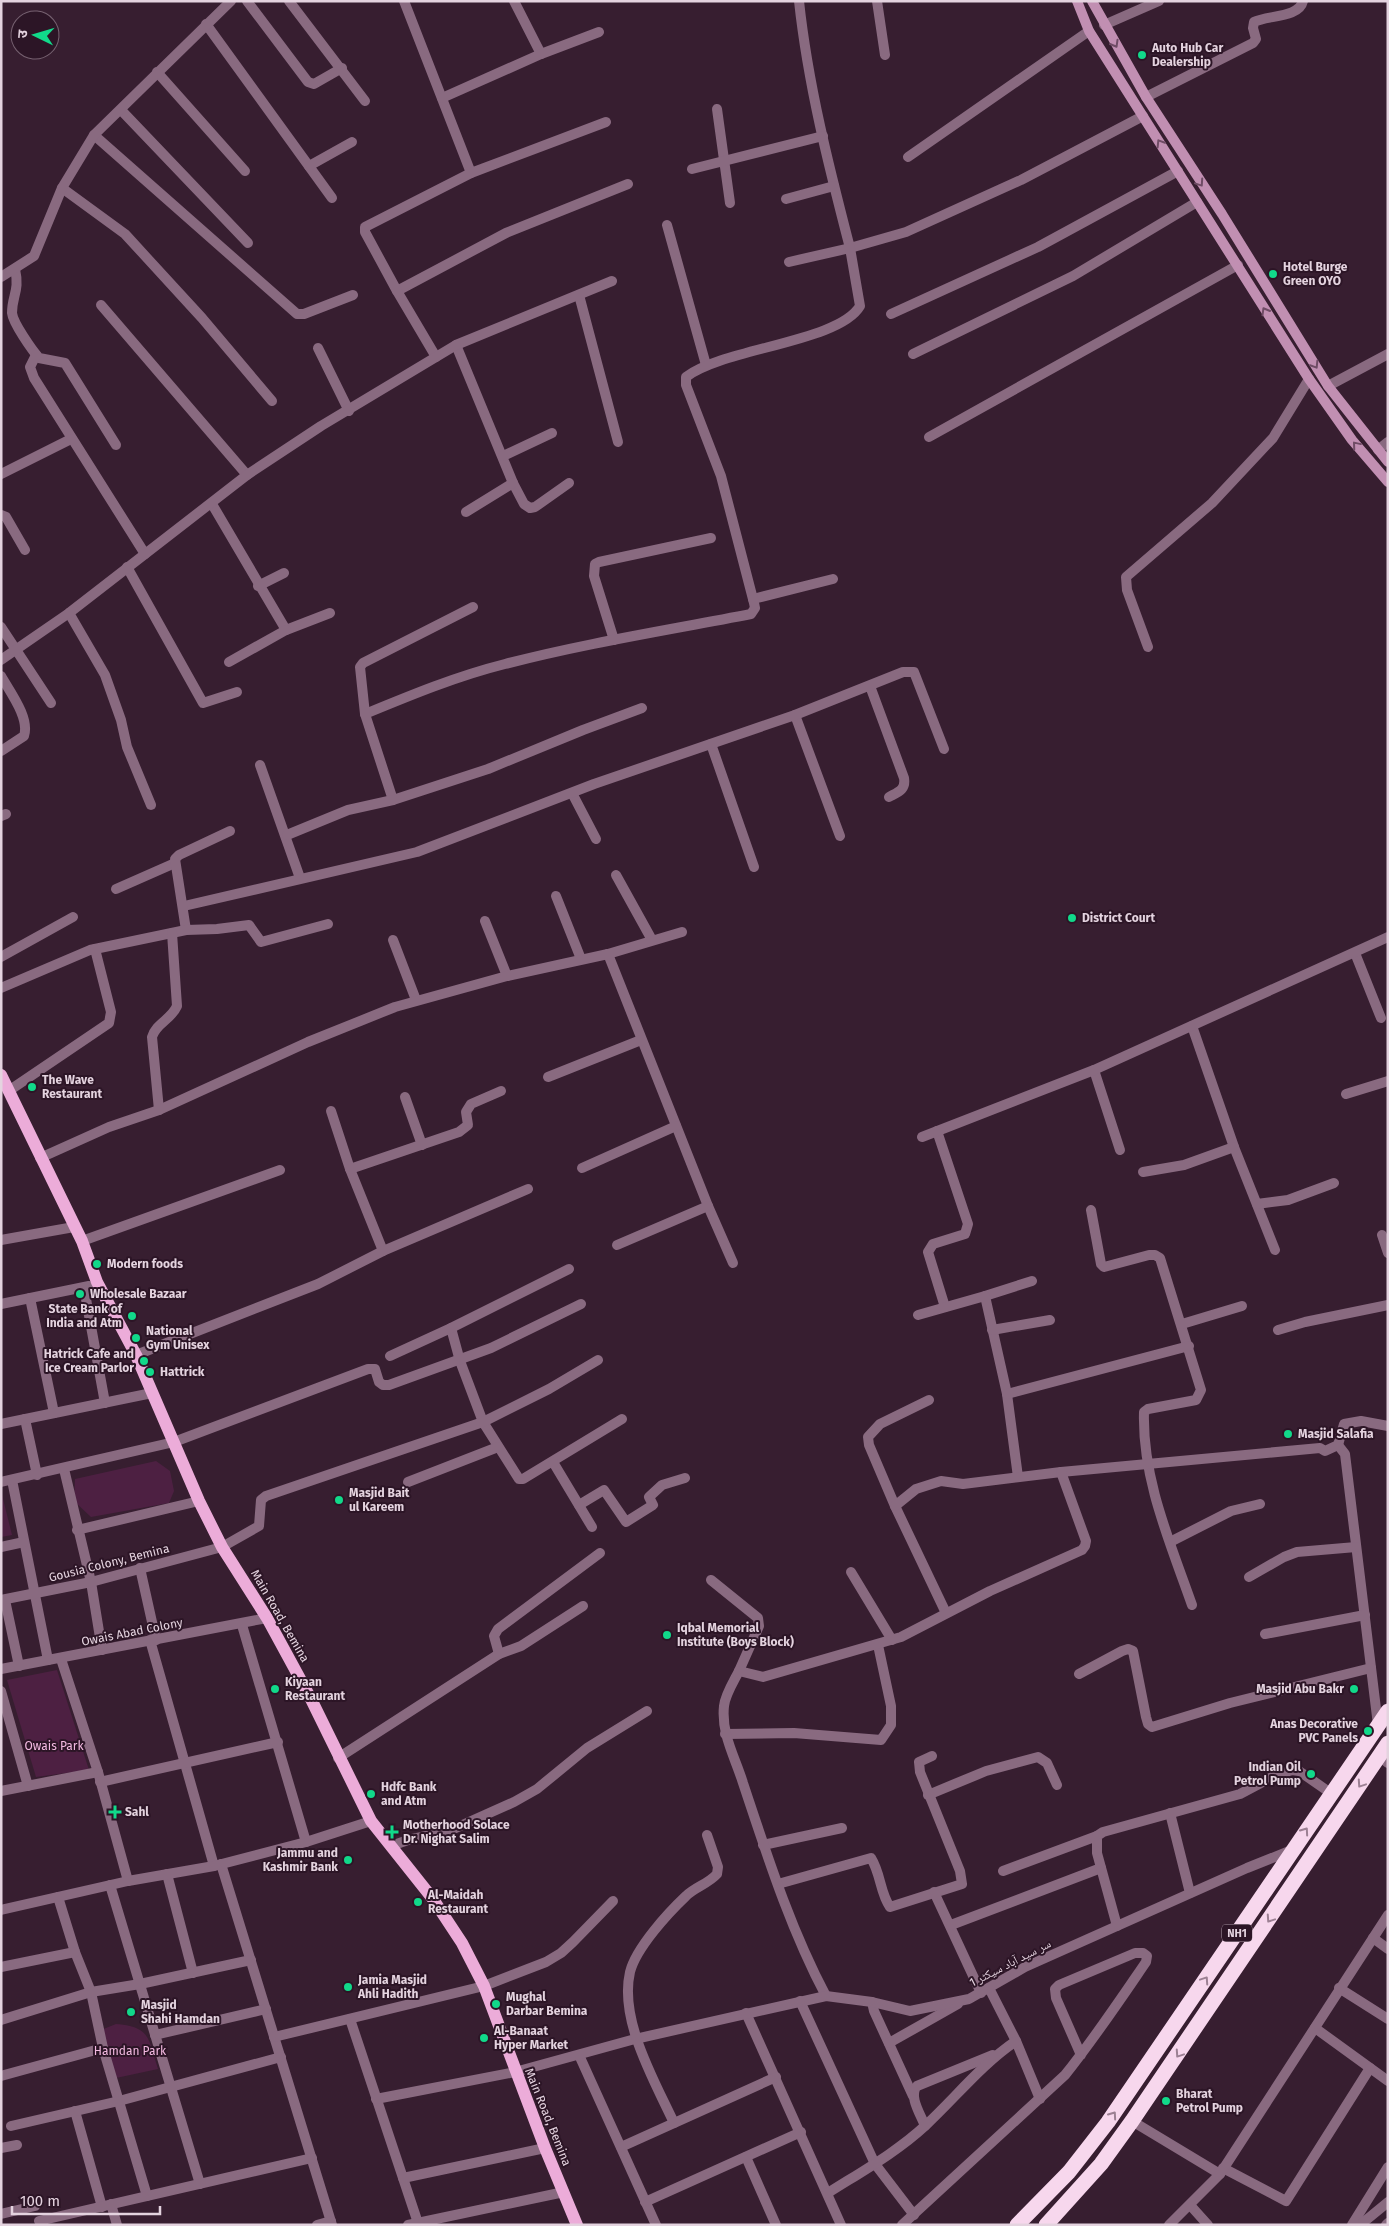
<svg xmlns="http://www.w3.org/2000/svg" width="1389" height="2226" font-family="'Fira Sans','Noto Naskh Arabic','Noto Sans Devanagari',sans-serif">
	<rect width="100%" height="100%" fill="#371e30"/>
	<g fill="#4d2042">
		<path d="M 156,1461 L 170,1471 L 174,1491 L 169,1503 L 91,1517 L 74,1501 L 75,1479 Z"/>
		<path d="M 1,1491 L 12,1535 L 1,1537 Z"/>
		<path d="M 57,1670 L 89,1770 L 36,1777 L 7,1680 Z"/>
		<path d="M 116,2024 C 151,2027 148,2038 158,2069 L 116,2078 L 101,2030 Z"/>
	</g>
	<g fill="none" stroke-linecap="round" stroke-linejoin="round">
		<g stroke="#896a80" stroke-width="10">
			<path d="M 247,1 L 308,82 L 314,84 L 342,68"/>
			<path d="M 289,1 L 365,101"/>
			<path d="M 404,1 L 471,173"/>
			<path d="M 514,1 L 541,54"/>
			<path d="M 799,1 C 808,85 829,167 850,248 L 906,232 L 1021,180 L 1143,116"/>
			<path d="M 877,1 L 885,55"/>
			<path d="M 206,24 L 332,198"/>
			<path d="M 1104,25 L 1159,1"/>
			<path d="M 157,72 L 245,171"/>
			<path d="M 1146,97 L 1253,43 L 1256,39 L 1253,28 L 1254,22 C 1267,15 1299,18 1303,1"/>
			<path d="M 442,98 L 541,54 L 599,32"/>
			<path d="M 717,109 L 730,203"/>
			<path d="M 121,110 L 248,243"/>
			<path d="M 94,135 L 297,314 L 304,314 L 353,295"/>
			<path d="M 908,157 L 1089,31"/>
			<path d="M 309,166 L 352,142"/>
			<path d="M 692,169 L 823,136"/>
			<path d="M 62,188 L 125,234 L 202,318 L 272,401"/>
			<path d="M 786,199 L 834,186"/>
			<path d="M 667,225 L 706,365"/>
			<path d="M 15,269 C 20,291 12,295 12,313 C 13,323 32,350 39,358 L 65,363 L 116,445"/>
			<path d="M 1,277 L 34,256 L 62,188 L 94,135 L 231,1"/>
			<path d="M 397,291 L 506,233 L 628,184"/>
			<path d="M 579,295 L 618,442"/>
			<path d="M 101,305 L 247,475"/>
			<path d="M 891,314 L 1038,247 L 1178,171"/>
			<path d="M 456,345 L 513,483 L 524,504 L 530,508 L 535,507 L 569,483"/>
			<path d="M 318,348 L 349,411"/>
			<path d="M 913,354 L 1073,276 L 1197,202"/>
			<path d="M 36,355 L 30,367 L 34,378 L 145,554"/>
			<path d="M 436,357 L 397,291 L 365,232 L 365,227 L 471,173 L 606,122"/>
			<path d="M 1328,386 L 1388,354"/>
			<path d="M 929,437 L 1238,265"/>
			<path d="M 1378,450 L 1388,442"/>
			<path d="M 503,456 L 552,433"/>
			<path d="M 1,474 L 71,439"/>
			<path d="M 212,504 L 286,630 L 330,613"/>
			<path d="M 466,512 L 513,483"/>
			<path d="M 1,515 L 6,517 L 25,550"/>
			<path d="M 127,567 L 203,703 L 237,692"/>
			<path d="M 258,586 L 284,573"/>
			<path d="M 753,599 L 833,579"/>
			<path d="M 69,613 L 105,675 L 121,720 L 127,747 L 151,805"/>
			<path d="M 1,627 L 51,703"/>
			<path d="M 614,640 L 594,576 L 595,564 L 599,562 L 711,538"/>
			<path d="M 1148,647 L 1127,590 L 1126,577 L 1212,503 L 1273,438 L 1309,379"/>
			<path d="M 1,660 L 69,613 L 247,475 L 321,426 L 456,345 L 612,281"/>
			<path d="M 229,662 L 286,630"/>
			<path d="M 1,676 C 10,692 30,718 24,736 L 1,751"/>
			<path d="M 870,686 L 904,778 C 906,790 898,792 889,797"/>
			<path d="M 365,714 C 411,695 457,676 505,664 C 586,643 669,630 751,614 L 755,608 L 754,603 L 721,476 L 686,385 L 686,377 C 724,348 839,342 860,306 L 850,248 L 789,262"/>
			<path d="M 795,715 L 840,836"/>
			<path d="M 711,744 L 754,867"/>
			<path d="M 260,765 L 300,878"/>
			<path d="M 572,793 L 596,839"/>
			<path d="M 393,800 L 365,714 L 360,667 L 363,663 L 473,607"/>
			<path d="M 1,816 L 6,814"/>
			<path d="M 287,835 L 348,810 L 393,800 L 488,769 L 583,730 L 642,708"/>
			<path d="M 616,875 L 652,940"/>
			<path d="M 116,889 L 175,863"/>
			<path d="M 556,896 L 581,959"/>
			<path d="M 184,906 L 417,852 L 594,784 L 795,715 L 903,672 L 914,672 L 944,749"/>
			<path d="M 485,921 L 507,976"/>
			<path d="M 186,930 L 175,859 L 179,855 L 230,831"/>
			<path d="M 393,940 L 416,1000"/>
			<path d="M 1355,953 L 1381,1018"/>
			<path d="M 608,954 L 708,1206"/>
			<path d="M 1,957 L 73,917"/>
			<path d="M 1,988 L 90,950 L 186,930 L 217,929 L 249,925 L 261,942 L 328,924"/>
			<path d="M 1192,1026 L 1234,1147 L 1275,1250"/>
			<path d="M 1094,1070 L 1120,1150"/>
			<path d="M 548,1077 L 641,1040"/>
			<path d="M 10,1090 L 109,1023 L 111,1012 L 95,949"/>
			<path d="M 1346,1094 L 1388,1081"/>
			<path d="M 405,1097 L 422,1145"/>
			<path d="M 159,1110 L 152,1037 C 156,1023 171,1020 177,1006 L 172,933"/>
			<path d="M 331,1111 L 350,1169 L 383,1251"/>
			<path d="M 937,1131 L 968,1224 L 965,1234 L 933,1244 L 928,1252 L 945,1307"/>
			<path d="M 922,1137 L 1094,1070 L 1388,937"/>
			<path d="M 40,1158 L 109,1127 L 159,1110 L 308,1042 L 395,1007 L 507,976 L 608,954 L 682,932"/>
			<path d="M 582,1168 L 676,1126"/>
			<path d="M 350,1169 L 459,1132 L 468,1125 L 466,1112 L 471,1104 L 501,1091"/>
			<path d="M 1143,1172 L 1184,1165 L 1234,1147"/>
			<path d="M 1257,1204 L 1288,1200 L 1334,1183"/>
			<path d="M 1091,1210 L 1101,1264 L 1104,1267 L 1149,1255 L 1155,1255 L 1160,1258 L 1201,1390 L 1196,1400 L 1148,1409 L 1144,1412 C 1142,1479 1170,1542 1192,1605"/>
			<path d="M 1382,1235 L 1388,1253"/>
			<path d="M 1,1240 L 74,1227"/>
			<path d="M 82,1241 L 280,1170"/>
			<path d="M 617,1245 L 708,1206 L 733,1263"/>
			<path d="M 84,1288 L 105,1403"/>
			<path d="M 985,1296 L 1032,1281"/>
			<path d="M 30,1298 L 54,1413"/>
			<path d="M 1,1304 L 89,1286"/>
			<path d="M 918,1315 L 985,1296 L 1007,1394 L 1018,1477"/>
			<path d="M 1182,1324 L 1242,1306"/>
			<path d="M 451,1328 L 460,1361 L 483,1422 L 519,1479 L 523,1479 L 622,1419"/>
			<path d="M 992,1330 L 1050,1320"/>
			<path d="M 1278,1330 L 1305,1322 L 1388,1305"/>
			<path d="M 136,1355 L 318,1284 L 383,1251 L 528,1189"/>
			<path d="M 390,1356 L 451,1328 L 569,1269"/>
			<path d="M 1007,1394 L 1189,1346"/>
			<path d="M 929,1400 L 880,1424 L 868,1437 L 869,1445 L 895,1506 L 946,1613"/>
			<path d="M 25,1419 L 37,1475"/>
			<path d="M 1,1424 L 152,1393"/>
			<path d="M 1338,1445 L 1345,1454 L 1378,1725"/>
			<path d="M 553,1462 L 592,1527"/>
			<path d="M 64,1469 L 91,1582 L 102,1650"/>
			<path d="M 12,1480 L 48,1660"/>
			<path d="M 1,1482 L 174,1442 L 368,1369 L 375,1369 L 379,1382 L 383,1385 L 389,1385 L 491,1348 L 581,1304"/>
			<path d="M 408,1482 L 498,1447"/>
			<path d="M 579,1505 L 604,1490 L 626,1522 L 653,1505 L 649,1497 L 662,1485 L 685,1478"/>
			<path d="M 895,1506 L 916,1489 L 941,1481 L 963,1484 L 1061,1472 L 1320,1448 L 1325,1451 L 1338,1445 L 1344,1424 L 1361,1421 L 1388,1426"/>
			<path d="M 77,1530 L 199,1501"/>
			<path d="M 1170,1542 L 1231,1511 L 1260,1504"/>
			<path d="M 1,1547 L 24,1542"/>
			<path d="M 140,1568 L 156,1640"/>
			<path d="M 851,1572 L 892,1640"/>
			<path d="M 1249,1577 L 1284,1557 L 1297,1552 L 1356,1547"/>
			<path d="M 711,1580 L 758,1618 L 759,1626 L 739,1671"/>
			<path d="M 1,1600 L 91,1582 L 222,1547 L 259,1526 L 261,1500 L 266,1496 L 483,1422 L 549,1389 L 598,1360"/>
			<path d="M 5,1600 L 19,1666"/>
			<path d="M 242,1625 L 306,1842"/>
			<path d="M 1265,1634 L 1365,1615"/>
			<path d="M 150,1640 L 214,1866"/>
			<path d="M 499,1654 L 494,1636 L 498,1629 L 600,1553"/>
			<path d="M 61,1659 L 98,1772 L 128,1881"/>
			<path d="M 1,1669 L 267,1618"/>
			<path d="M 1079,1674 L 1122,1651 L 1128,1649 L 1133,1651 L 1146,1717 L 1148,1724 L 1152,1727 L 1230,1703 L 1371,1668"/>
			<path d="M 1,1691 L 28,1786"/>
			<path d="M 725,1734 L 794,1733 L 881,1740 L 891,1725 L 891,1706 L 878,1645"/>
			<path d="M 1379,1756 L 1388,1763"/>
			<path d="M 338,1758 L 499,1654 L 521,1646 L 583,1606"/>
			<path d="M 100,1782 L 278,1742"/>
			<path d="M 1,1791 L 98,1772"/>
			<path d="M 928,1795 L 986,1771 L 1038,1757 L 1047,1763 L 1057,1785"/>
			<path d="M 1170,1813 L 1190,1893"/>
			<path d="M 763,1845 L 842,1828"/>
			<path d="M 391,1846 L 408,1840 L 449,1831 L 514,1802 L 537,1789 L 587,1748 L 647,1711"/>
			<path d="M 221,1864 L 332,2225"/>
			<path d="M 1003,1871 L 1097,1836"/>
			<path d="M 167,1874 L 193,1973"/>
			<path d="M 778,1884 L 871,1858 C 881,1874 880,1893 890,1907 L 962,1884 L 960,1871 L 920,1772 L 919,1762 L 932,1756"/>
			<path d="M 110,1885 L 200,2184"/>
			<path d="M 934,1892 L 981,1993"/>
			<path d="M 58,1897 L 75,1952 L 91,1992 L 103,2048 L 147,2196"/>
			<path d="M 1,1910 L 128,1881 L 214,1866 L 306,1842 L 371,1821"/>
			<path d="M 951,1925 L 1101,1868"/>
			<path d="M 1117,1926 L 1097,1853 L 1097,1836 L 1103,1832 L 1240,1794 L 1274,1776 L 1292,1770 L 1299,1771 L 1332,1794"/>
			<path d="M 1373,1938 L 1388,1949"/>
			<path d="M 1,1967 L 75,1952"/>
			<path d="M 989,1988 L 1016,2041 L 1040,2099"/>
			<path d="M 1339,1988 L 1388,2019"/>
			<path d="M 826,1996 C 790,1928 767,1855 743,1783 C 735,1757 721,1734 724,1706 C 725,1695 734,1681 739,1671 L 763,1677 L 901,1637 L 990,1591 L 1082,1550 L 1085,1546 L 1086,1541 L 1061,1472"/>
			<path d="M 800,2001 L 875,2164 L 914,2215"/>
			<path d="M 872,2002 L 874,2011 L 913,2096"/>
			<path d="M 746,2013 L 841,2225"/>
			<path d="M 350,2019 L 418,2223"/>
			<path d="M 1,2020 L 91,1992 L 140,1984 L 251,1960"/>
			<path d="M 1315,2028 L 1388,2081"/>
			<path d="M 155,2035 L 266,2009"/>
			<path d="M 274,2037 L 484,1986 L 546,1962 L 561,1953 L 573,1942 L 613,1901"/>
			<path d="M 889,2043 L 958,2004"/>
			<path d="M 579,2055 L 656,2225"/>
			<path d="M 1,2076 L 103,2048"/>
			<path d="M 376,2099 L 515,2072 L 635,2039 L 826,1996 L 872,2002 L 910,2011 L 969,1999 L 1025,1967 L 1247,1868 L 1292,1850"/>
			<path d="M 75,2111 L 102,2207"/>
			<path d="M 1132,2121 L 1220,2174"/>
			<path d="M 674,2123 C 654,2080 619,2020 630,1972 C 636,1948 668,1913 686,1896 C 695,1887 708,1884 717,1874 L 718,1867 L 707,1835"/>
			<path d="M 11,2126 L 119,2101 L 281,2057"/>
			<path d="M 925,2126 C 921,2115 908,2096 917,2086 L 993,2055"/>
			<path d="M 621,2147 L 776,2077"/>
			<path d="M 1,2148 L 17,2145"/>
			<path d="M 746,2157 L 776,2225"/>
			<path d="M 1223,2168 L 1286,2201 L 1370,2068"/>
			<path d="M 403,2178 L 545,2148"/>
			<path d="M 828,2193 C 861,2172 897,2152 926,2125 C 956,2097 982,2064 1016,2041"/>
			<path d="M 645,2202 L 801,2132"/>
			<path d="M 111,2204 L 117,2225"/>
			<path d="M 1190,2205 L 1208,2225"/>
			<path d="M 1,2214 L 35,2206"/>
			<path d="M 39,2221 L 312,2158"/>
			<path d="M 317,2225 L 331,2221"/>
			<path d="M 408,2225 L 564,2192"/>
			<path d="M 902,2225 L 1065,2075 C 1094,2039 1120,2000 1146,1962 L 1147,1956 L 1143,1953 L 1135,1953 L 1059,1985 L 1055,1989 L 1056,1998 L 1081,2055"/>
			<path d="M 1169,2225 L 1220,2174 L 1388,1915"/>
			<path d="M 1352,2225 L 1388,2167"/>
			<path d="M 1360,2225 L 1388,2202"/>
			<path d="M 1386,2225 L 1388,2223"/>
		</g>
		<g stroke="#c18fb2" stroke-width="10">
			<path d="M 1077,1 L 1089,31 L 1309,379 L 1352,440 L 1388,482"/>
			<path d="M 1092,1 L 1146,97 L 1222,214 L 1328,386 L 1388,462"/>
		</g>
		<path stroke="#ecacd9" stroke-width="12" d="M 1,1075 L 82,1241 L 97,1282 L 136,1355 L 199,1501 L 222,1547 L 267,1618 L 310,1697 L 371,1821 L 433,1899 L 462,1943 L 484,1986 L 545,2148 L 577,2225"/>
		<g stroke="#f7d7ed" stroke-width="15">
			<path d="M 1017,2225 L 1069,2172 L 1108,2122 L 1388,1711"/>
			<path d="M 1046,2225 L 1101,2164 L 1132,2121 L 1388,1743"/>
		</g>
	</g>
	<defs><path id="oneway-chevron" d="M-2-3.5L2.5 0L-2 3.5" fill="none" stroke-width="1.6" stroke-linecap="round" stroke-linejoin="round" transform="scale(1.25)"/></defs>
	<g stroke="#6f4c65">
		<use href="#oneway-chevron" transform="translate(1115 44) rotate(60)"/>
		<use href="#oneway-chevron" transform="translate(1160 143) rotate(-122)"/>
		<use href="#oneway-chevron" transform="translate(1200 183) rotate(56)"/>
		<use href="#oneway-chevron" transform="translate(1265 311) rotate(-120)"/>
		<use href="#oneway-chevron" transform="translate(1315 365) rotate(58)"/>
		<use href="#oneway-chevron" transform="translate(1356 445) rotate(-130)"/>
	</g>
	<g stroke="#9c8093">
		<use href="#oneway-chevron" transform="translate(1361 1784) rotate(124)"/>
		<use href="#oneway-chevron" transform="translate(1305 1831) rotate(-55)"/>
		<use href="#oneway-chevron" transform="translate(1270 1919) rotate(124)"/>
		<use href="#oneway-chevron" transform="translate(1205 1980) rotate(-56)"/>
		<use href="#oneway-chevron" transform="translate(1179 2054) rotate(124)"/>
		<use href="#oneway-chevron" transform="translate(1113 2115) rotate(-55)"/>
	</g>
	<g fill="#11d98a" stroke="#2c1526" stroke-width="2">
		<circle cx="1142" cy="55" r="5"/>
		<circle cx="1273" cy="274" r="5"/>
		<circle cx="1072" cy="918" r="5"/>
		<circle cx="32" cy="1087" r="5"/>
		<circle cx="97" cy="1264" r="5"/>
		<circle cx="80" cy="1294" r="5"/>
		<circle cx="132" cy="1316" r="5"/>
		<circle cx="136" cy="1338" r="5"/>
		<circle cx="144" cy="1361" r="5"/>
		<circle cx="150" cy="1372" r="5"/>
		<circle cx="1288" cy="1434" r="5"/>
		<circle cx="339" cy="1500" r="5"/>
		<circle cx="667" cy="1635" r="5"/>
		<circle cx="275" cy="1689" r="5"/>
		<circle cx="1354" cy="1689" r="5"/>
		<circle cx="1368" cy="1731" r="5"/>
		<circle cx="1311" cy="1774" r="5"/>
		<circle cx="371" cy="1794" r="5"/>
		<path d="M112.5 1804.5h5v5h5v5h-5v5h-5v-5h-5v-5h5z"/>
		<path d="M389.5 1824.5h5v5h5v5h-5v5h-5v-5h-5v-5h5z"/>
		<circle cx="348" cy="1860" r="5"/>
		<circle cx="418" cy="1902" r="5"/>
		<circle cx="348" cy="1987" r="5"/>
		<circle cx="496" cy="2004" r="5"/>
		<circle cx="131" cy="2012" r="5"/>
		<circle cx="484" cy="2038" r="5"/>
		<circle cx="1166" cy="2101" r="5"/>
	</g>
	<g text-anchor="middle" stroke-width="4" stroke-linejoin="round" paint-order="stroke">
		<rect fill="#2c1526" stroke="#ad9aa8" stroke-width="1" x="1222" y="1924.5" width="30" height="17" rx="4"/>
		<g font-size="11" font-weight="bold" fill="#e4d3df">
			<text x="1237" y="1937">NH1</text>
		</g>
		<g font-size="12" font-weight="bold" fill="#e4d3df" stroke="#2c1526" text-anchor="start">
			<text x="1152" y="52">Auto Hub Car<tspan x="1152" dy="14">Dealership</tspan></text>
			<text x="1283" y="271">Hotel Burge<tspan x="1283" dy="14">Green OYO</tspan></text>
			<text x="1082" y="922">District Court</text>
			<text x="42" y="1084">The Wave<tspan x="42" dy="14">Restaurant</tspan></text>
			<text x="107" y="1268">Modern foods</text>
			<text x="90" y="1298">Wholesale Bazaar</text>
			<text x="122" y="1313" text-anchor="end">State Bank of<tspan x="122" dy="14">India and Atm</tspan></text>
			<text x="146" y="1335">National<tspan x="146" dy="14">Gym Unisex</tspan></text>
			<text x="134" y="1358" text-anchor="end">Hatrick Cafe and<tspan x="134" dy="14">Ice Cream Parlor</tspan></text>
			<text x="160" y="1376">Hattrick</text>
			<text x="1298" y="1438">Masjid Salafia</text>
			<text x="349" y="1497">Masjid Bait<tspan x="349" dy="14">ul Kareem</tspan></text>
			<text x="677" y="1632">Iqbal Memorial<tspan x="677" dy="14">Institute (Boys Block)</tspan></text>
			<text x="285" y="1686">Kiyaan<tspan x="285" dy="14">Restaurant</tspan></text>
			<text x="1344" y="1693" text-anchor="end">Masjid Abu Bakr</text>
			<text x="1358" y="1728" text-anchor="end">Anas Decorative<tspan x="1358" dy="14">PVC Panels</tspan></text>
			<text x="1301" y="1771" text-anchor="end">Indian Oil<tspan x="1301" dy="14">Petrol Pump</tspan></text>
			<text x="381" y="1791">Hdfc Bank<tspan x="381" dy="14">and Atm</tspan></text>
			<text x="125" y="1816">Sahl</text>
			<text x="403" y="1829">Motherhood Solace<tspan x="403" dy="14">Dr. Nighat Salim</tspan></text>
			<text x="338" y="1857" text-anchor="end">Jammu and<tspan x="338" dy="14">Kashmir Bank</tspan></text>
			<text x="428" y="1899">Al-Maidah<tspan x="428" dy="14">Restaurant</tspan></text>
			<text x="358" y="1984">Jamia Masjid<tspan x="358" dy="14">Ahli Hadith</tspan></text>
			<text x="506" y="2001">Mughal<tspan x="506" dy="14">Darbar Bemina</tspan></text>
			<text x="141" y="2009">Masjid<tspan x="141" dy="14">Shahi Hamdan</tspan></text>
			<text x="494" y="2035">Al-Banaat<tspan x="494" dy="14">Hyper Market</tspan></text>
			<text x="1176" y="2098">Bharat<tspan x="1176" dy="14">Petrol Pump</tspan></text>
		</g>
		<g font-size="12" fill="#e4d3df" stroke="#2c1526">
			<text transform="translate(109 1563) rotate(-14)" y="4">Gousia Colony, Bemina</text>
			<text transform="translate(280 1616) rotate(60)" y="4">Main Road, Bemina</text>
			<text transform="translate(132 1632) rotate(-11)" y="4">Owais Abad Colony</text>
			<text transform="translate(1010 1963) rotate(-27)" y="4">سر سید آباد سیکٹر 1</text>
			<text transform="translate(548 2117) rotate(68)" y="4">Main Road, Bemina</text>
		</g>
		<g font-size="12" fill="#f4bae2" stroke="#2c1526">
			<text x="54" y="1750">Owais Park</text>
			<text x="130" y="2055">Hamdan Park</text>
		</g>
	</g>
	<rect width="1389" height="2226" fill="none" stroke="#e4d3df" stroke-width="5"/>
	<g transform="translate(35 35) rotate(275)"><circle r="24" fill="#2c1526" stroke="#766170"/>
	<path d="M0-4L9 19L0 12L-9 19Z" fill="#11d98a"/>
	<text y="-8" font-size="14" font-weight="bold" text-anchor="middle" fill="#e4d3df">उ</text>
	</g>
	<path d="M12 2206v8h148v-8" fill="none" stroke="#e4d3df" stroke-width="2.5"/>
	<text x="20" y="2206" font-size="15" fill="#e4d3df" stroke="#2c1526" stroke-width="4" paint-order="stroke">100 m</text>
</svg>
